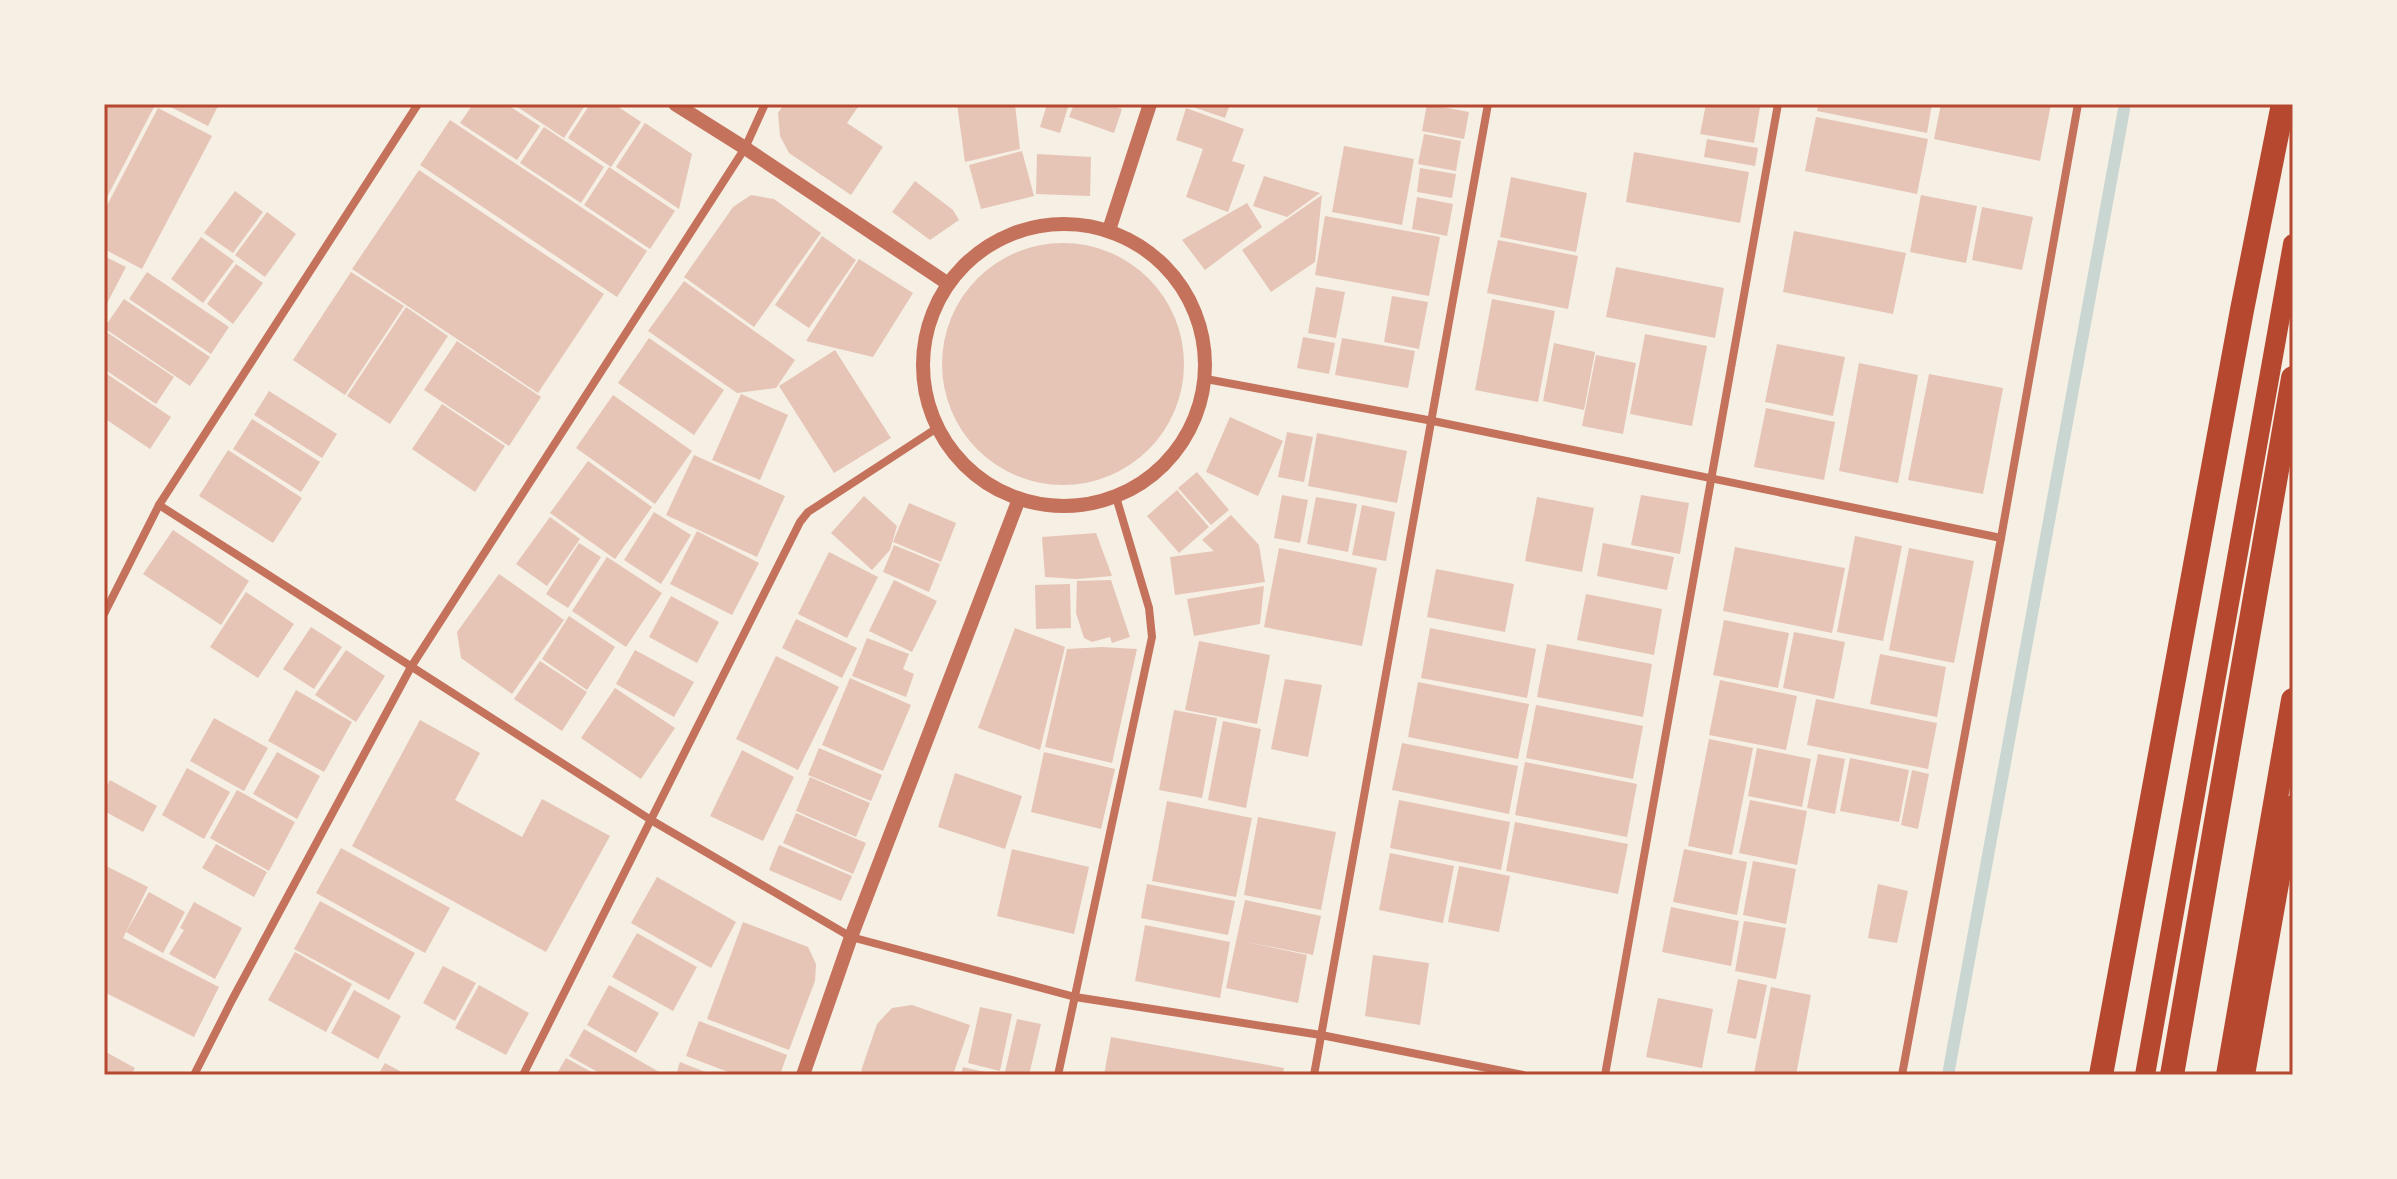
<svg xmlns="http://www.w3.org/2000/svg" width="2397" height="1179" font-family="Quicksand,sans-serif">
	<rect width="100%" height="100%" fill="#f6efe4"/>
	<g fill="none" stroke-linecap="round" stroke-linejoin="round">
		<path stroke="#c9d6d2" stroke-width="12" d="M 1948,1075 L 2125,104"/>
	</g>
	<g fill="#e6c5b7">
		<path d="M 104,104 L 149,104 L 154,107 L 104,203 Z"/>
		<path d="M 165,104 L 219,104 L 208,126 Z"/>
		<path d="M 473,104 L 506,104 L 540,126 L 517,160 L 460,123 Z"/>
		<path d="M 513,104 L 586,104 L 564,138 Z"/>
		<path d="M 590,104 L 614,104 L 641,122 L 611,167 L 568,138 Z"/>
		<path d="M 784,104 L 860,104 L 847,123 L 883,147 L 851,195 L 789,153 L 780,136 L 778,113 Z"/>
		<path d="M 957,104 L 1015,104 L 1020,149 L 965,162 Z"/>
		<path d="M 1047,104 L 1069,104 L 1060,133 L 1040,127 Z"/>
		<path d="M 1074,104 L 1108,104 L 1122,109 L 1114,133 L 1069,117 Z"/>
		<path d="M 1193,104 L 1230,104 L 1225,118 L 1193,107 Z"/>
		<path d="M 1427,104 L 1469,112 L 1464,139 L 1422,131 Z"/>
		<path d="M 1706,104 L 1741,104 L 1760,107 L 1754,143 L 1700,134 Z"/>
		<path d="M 1818,104 L 1932,104 L 1927,133 L 1817,111 Z"/>
		<path d="M 1941,104 L 2051,104 L 2040,161 L 1934,139 Z"/>
		<path d="M 158,108 L 212,136 L 142,269 L 104,249 L 104,211 Z"/>
		<path d="M 1186,108 L 1244,129 L 1232,161 L 1245,165 L 1228,212 L 1186,197 L 1203,149 L 1176,140 Z"/>
		<path d="M 1816,117 L 1928,139 L 1917,194 L 1805,171 Z"/>
		<path d="M 450,120 L 647,251 L 617,297 L 420,165 Z"/>
		<path d="M 645,123 L 692,154 L 679,209 L 616,167 Z"/>
		<path d="M 544,127 L 604,167 L 581,203 L 520,163 Z"/>
		<path d="M 1424,134 L 1461,141 L 1456,171 L 1418,164 Z"/>
		<path d="M 1707,139 L 1758,148 L 1755,166 L 1704,157 Z"/>
		<path d="M 1344,146 L 1414,159 L 1402,225 L 1332,212 Z"/>
		<path d="M 1022,151 L 1034,196 L 981,209 L 969,165 Z"/>
		<path d="M 1634,152 L 1749,172 L 1740,223 L 1626,202 Z"/>
		<path d="M 1037,154 L 1091,157 L 1090,196 L 1036,194 Z"/>
		<path d="M 609,167 L 675,211 L 650,249 L 584,205 Z"/>
		<path d="M 1420,168 L 1456,174 L 1452,198 L 1417,192 Z"/>
		<path d="M 419,170 L 604,294 L 538,393 L 352,269 Z"/>
		<path d="M 1264,176 L 1320,193 L 1287,217 L 1253,206 Z"/>
		<path d="M 1511,177 L 1587,193 L 1576,252 L 1500,237 Z"/>
		<path d="M 915,181 L 953,210 L 959,220 L 930,240 L 892,212 Z"/>
		<path d="M 235,191 L 263,212 L 233,253 L 204,233 Z"/>
		<path d="M 751,195 L 774,199 L 821,233 L 754,327 L 684,277 L 733,207 Z"/>
		<path d="M 1322,195 L 1315,262 L 1271,292 L 1242,250 Z"/>
		<path d="M 1921,195 L 1977,206 L 1966,263 L 1910,252 Z"/>
		<path d="M 1417,197 L 1453,204 L 1447,236 L 1412,229 Z"/>
		<path d="M 1247,203 L 1262,227 L 1205,270 L 1182,240 Z"/>
		<path d="M 1982,207 L 2033,217 L 2022,270 L 1972,260 Z"/>
		<path d="M 267,212 L 296,234 L 265,277 L 235,255 Z"/>
		<path d="M 1325,216 L 1440,237 L 1429,296 L 1315,275 Z"/>
		<path d="M 1794,231 L 1906,253 L 1893,314 L 1783,292 Z"/>
		<path d="M 822,236 L 856,260 L 809,328 L 775,305 Z"/>
		<path d="M 201,237 L 234,261 L 203,303 L 171,279 Z"/>
		<path d="M 1498,240 L 1578,256 L 1568,309 L 1487,293 Z"/>
		<circle cx="1063" cy="364" r="121"/>
		<path d="M 104,256 L 126,267 L 104,309 Z"/>
		<path d="M 859,259 L 913,293 L 873,357 L 806,341 Z"/>
		<path d="M 236,264 L 263,283 L 233,324 L 207,304 Z"/>
		<path d="M 1616,267 L 1724,288 L 1715,338 L 1606,317 Z"/>
		<path d="M 147,272 L 229,327 L 211,354 L 129,299 Z"/>
		<path d="M 351,272 L 404,306 L 345,395 L 293,360 Z"/>
		<path d="M 684,281 L 795,360 L 776,388 L 737,393 L 648,331 Z"/>
		<path d="M 1316,287 L 1345,292 L 1336,338 L 1308,333 Z"/>
		<path d="M 1392,296 L 1428,302 L 1419,349 L 1384,342 Z"/>
		<path d="M 124,299 L 210,357 L 190,386 L 104,328 Z"/>
		<path d="M 1492,299 L 1555,311 L 1538,402 L 1475,390 Z"/>
		<path d="M 406,307 L 448,336 L 390,424 L 347,396 Z"/>
		<path d="M 108,333 L 174,377 L 156,404 L 104,369 L 104,338 Z"/>
		<path d="M 1645,334 L 1707,346 L 1692,426 L 1630,414 Z"/>
		<path d="M 1303,337 L 1335,343 L 1329,374 L 1297,368 Z"/>
		<path d="M 649,338 L 724,390 L 694,435 L 618,383 Z"/>
		<path d="M 1342,338 L 1415,351 L 1408,388 L 1335,375 Z"/>
		<path d="M 457,341 L 541,397 L 509,446 L 424,390 Z"/>
		<path d="M 1554,343 L 1595,352 L 1584,410 L 1543,401 Z"/>
		<path d="M 1777,344 L 1845,357 L 1833,416 L 1765,402 Z"/>
		<path d="M 835,350 L 891,438 L 834,473 L 779,386 Z"/>
		<path d="M 1596,355 L 1636,363 L 1623,434 L 1582,426 Z"/>
		<path d="M 1859,363 L 1918,375 L 1898,483 L 1839,471 Z"/>
		<path d="M 104,372 L 171,417 L 150,449 L 104,418 Z"/>
		<path d="M 1929,374 L 2003,388 L 1983,494 L 1908,480 Z"/>
		<path d="M 269,391 L 337,434 L 322,458 L 254,415 Z"/>
		<path d="M 741,394 L 788,415 L 760,480 L 712,460 Z"/>
		<path d="M 613,395 L 692,451 L 655,504 L 576,448 Z"/>
		<path d="M 442,404 L 505,446 L 475,492 L 412,449 Z"/>
		<path d="M 1766,408 L 1835,422 L 1824,480 L 1754,467 Z"/>
		<path d="M 1230,417 L 1283,441 L 1258,496 L 1206,472 Z"/>
		<path d="M 252,419 L 320,462 L 301,492 L 233,449 Z"/>
		<path d="M 1287,432 L 1313,437 L 1304,482 L 1278,477 Z"/>
		<path d="M 1317,433 L 1407,451 L 1397,503 L 1308,486 Z"/>
		<path d="M 228,450 L 302,498 L 273,543 L 199,496 Z"/>
		<path d="M 694,455 L 785,496 L 757,557 L 666,515 Z"/>
		<path d="M 588,461 L 652,507 L 615,559 L 550,513 Z"/>
		<path d="M 1197,472 L 1229,510 L 1211,525 L 1178,488 Z"/>
		<path d="M 1177,490 L 1209,527 L 1179,553 L 1147,516 Z"/>
		<path d="M 1282,495 L 1308,500 L 1300,543 L 1274,538 Z"/>
		<path d="M 1641,495 L 1689,503 L 1680,554 L 1631,545 Z"/>
		<path d="M 864,496 L 897,526 L 890,550 L 872,570 L 831,533 Z"/>
		<path d="M 1316,497 L 1357,504 L 1348,552 L 1307,544 Z"/>
		<path d="M 1537,497 L 1594,508 L 1582,572 L 1525,561 Z"/>
		<path d="M 909,503 L 956,523 L 941,562 L 893,542 Z"/>
		<path d="M 1362,505 L 1395,512 L 1386,561 L 1352,555 Z"/>
		<path d="M 654,512 L 691,535 L 661,584 L 624,560 Z"/>
		<path d="M 1231,515 L 1259,545 L 1265,582 L 1175,595 L 1170,557 L 1214,551 L 1202,540 Z"/>
		<path d="M 550,517 L 580,539 L 547,586 L 516,564 Z"/>
		<path d="M 173,530 L 249,581 L 221,625 L 143,574 Z"/>
		<path d="M 697,531 L 759,563 L 732,615 L 670,584 Z"/>
		<path d="M 1096,533 L 1112,576 L 1077,579 L 1045,577 L 1042,537 Z"/>
		<path d="M 1855,536 L 1902,546 L 1883,641 L 1837,632 Z"/>
		<path d="M 579,543 L 601,557 L 568,608 L 546,594 Z"/>
		<path d="M 1603,543 L 1674,557 L 1667,590 L 1597,576 Z"/>
		<path d="M 894,545 L 940,564 L 929,592 L 883,572 Z"/>
		<path d="M 1735,547 L 1845,568 L 1832,633 L 1723,611 Z"/>
		<path d="M 1279,548 L 1377,568 L 1362,646 L 1264,627 Z"/>
		<path d="M 1909,548 L 1974,561 L 1954,663 L 1889,650 Z"/>
		<path d="M 829,552 L 878,577 L 847,638 L 798,614 Z"/>
		<path d="M 607,557 L 662,593 L 626,647 L 572,611 Z"/>
		<path d="M 1436,569 L 1514,584 L 1505,632 L 1427,617 Z"/>
		<path d="M 499,574 L 564,620 L 512,694 L 461,658 L 457,632 Z"/>
		<path d="M 894,580 L 937,601 L 912,652 L 869,631 Z"/>
		<path d="M 1111,580 L 1130,637 L 1112,643 L 1110,637 L 1092,642 L 1084,638 L 1076,613 L 1077,581 Z"/>
		<path d="M 1070,584 L 1071,628 L 1036,629 L 1035,585 Z"/>
		<path d="M 1264,586 L 1260,624 L 1194,636 L 1187,599 Z"/>
		<path d="M 246,592 L 294,624 L 258,678 L 210,647 Z"/>
		<path d="M 1586,594 L 1662,609 L 1654,655 L 1577,640 Z"/>
		<path d="M 671,596 L 719,622 L 697,663 L 649,637 Z"/>
		<path d="M 569,616 L 615,647 L 587,690 L 542,659 Z"/>
		<path d="M 796,619 L 857,648 L 842,678 L 782,648 Z"/>
		<path d="M 1724,620 L 1789,633 L 1778,688 L 1713,675 Z"/>
		<path d="M 311,627 L 342,647 L 314,689 L 283,669 Z"/>
		<path d="M 1015,628 L 1065,647 L 1040,750 L 978,728 Z"/>
		<path d="M 1430,628 L 1536,649 L 1527,698 L 1421,678 Z"/>
		<path d="M 1794,632 L 1845,642 L 1834,699 L 1783,688 Z"/>
		<path d="M 867,638 L 909,654 L 903,669 L 914,674 L 906,697 L 852,676 Z"/>
		<path d="M 1199,641 L 1270,655 L 1257,724 L 1185,710 Z"/>
		<path d="M 1547,644 L 1652,664 L 1643,717 L 1537,697 Z"/>
		<path d="M 1102,647 L 1137,649 L 1112,763 L 1045,747 L 1067,649 Z"/>
		<path d="M 346,650 L 385,676 L 356,722 L 315,695 Z"/>
		<path d="M 635,650 L 694,682 L 674,717 L 616,684 Z"/>
		<path d="M 1880,654 L 1946,667 L 1937,717 L 1870,704 Z"/>
		<path d="M 776,656 L 839,687 L 798,770 L 736,739 Z"/>
		<path d="M 540,661 L 587,692 L 562,731 L 514,699 Z"/>
		<path d="M 850,678 L 911,705 L 883,771 L 822,745 Z"/>
		<path d="M 1285,679 L 1322,685 L 1308,757 L 1271,749 Z"/>
		<path d="M 1720,680 L 1797,696 L 1786,750 L 1709,735 Z"/>
		<path d="M 1418,682 L 1529,704 L 1518,759 L 1408,737 Z"/>
		<path d="M 615,688 L 675,728 L 641,779 L 581,738 Z"/>
		<path d="M 296,690 L 352,722 L 324,772 L 268,741 Z"/>
		<path d="M 1816,699 L 1937,723 L 1928,769 L 1807,745 Z"/>
		<path d="M 1536,705 L 1643,726 L 1633,779 L 1526,758 Z"/>
		<path d="M 1174,710 L 1217,718 L 1202,798 L 1159,790 Z"/>
		<path d="M 214,718 L 268,748 L 244,791 L 190,761 Z"/>
		<path d="M 420,720 L 480,753 L 455,800 L 522,837 L 542,799 L 610,836 L 546,952 L 352,846 Z"/>
		<path d="M 1223,721 L 1261,729 L 1246,808 L 1208,800 Z"/>
		<path d="M 1709,739 L 1753,748 L 1732,855 L 1688,846 Z"/>
		<path d="M 1402,743 L 1518,766 L 1509,814 L 1392,790 Z"/>
		<path d="M 819,748 L 882,775 L 871,801 L 808,775 Z"/>
		<path d="M 1757,748 L 1811,759 L 1802,807 L 1748,796 Z"/>
		<path d="M 742,750 L 794,777 L 763,841 L 710,816 Z"/>
		<path d="M 277,752 L 320,776 L 297,819 L 253,794 Z"/>
		<path d="M 1044,752 L 1115,769 L 1101,829 L 1031,812 Z"/>
		<path d="M 1818,754 L 1845,759 L 1835,814 L 1807,808 Z"/>
		<path d="M 1850,758 L 1909,770 L 1899,822 L 1840,811 Z"/>
		<path d="M 1525,762 L 1637,784 L 1627,837 L 1515,815 Z"/>
		<path d="M 187,768 L 230,792 L 204,839 L 162,815 Z"/>
		<path d="M 1912,770 L 1929,774 L 1918,829 L 1901,825 Z"/>
		<path d="M 955,773 L 1022,796 L 1005,849 L 938,827 Z"/>
		<path d="M 810,777 L 870,803 L 856,837 L 796,811 Z"/>
		<path d="M 110,780 L 157,806 L 143,832 L 104,811 L 104,791 Z"/>
		<path d="M 237,790 L 295,822 L 269,871 L 210,838 Z"/>
		<path d="M 1399,800 L 1510,822 L 1501,870 L 1390,848 Z"/>
		<path d="M 1750,800 L 1807,811 L 1797,865 L 1739,853 Z"/>
		<path d="M 1167,801 L 1252,818 L 1236,897 L 1152,881 Z"/>
		<path d="M 796,813 L 866,843 L 853,874 L 783,843 Z"/>
		<path d="M 1258,817 L 1336,832 L 1321,910 L 1244,895 Z"/>
		<path d="M 1515,822 L 1628,844 L 1618,894 L 1506,871 Z"/>
		<path d="M 216,844 L 267,872 L 254,897 L 202,868 Z"/>
		<path d="M 779,845 L 852,876 L 841,901 L 769,870 Z"/>
		<path d="M 341,848 L 450,908 L 425,953 L 316,893 Z"/>
		<path d="M 1012,849 L 1089,867 L 1074,934 L 997,916 Z"/>
		<path d="M 1684,849 L 1747,862 L 1737,915 L 1673,902 Z"/>
		<path d="M 1390,853 L 1454,866 L 1443,923 L 1379,910 Z"/>
		<path d="M 1753,861 L 1796,869 L 1786,924 L 1743,915 Z"/>
		<path d="M 104,865 L 148,887 L 123,938 L 219,987 L 194,1037 L 104,992 Z"/>
		<path d="M 1459,866 L 1510,876 L 1499,932 L 1448,922 Z"/>
		<path d="M 657,877 L 736,922 L 711,968 L 631,923 Z"/>
		<path d="M 1147,884 L 1235,901 L 1228,935 L 1141,918 Z"/>
		<path d="M 1878,884 L 1908,891 L 1897,943 L 1868,938 Z"/>
		<path d="M 149,892 L 185,912 L 163,953 L 126,932 Z"/>
		<path d="M 1245,900 L 1321,916 L 1313,955 L 1242,941 L 1307,955 L 1298,1003 L 1226,988 Z"/>
		<path d="M 320,901 L 415,953 L 389,1000 L 294,949 Z"/>
		<path d="M 194,902 L 242,928 L 215,979 L 169,954 L 184,930 L 180,928 Z"/>
		<path d="M 1671,907 L 1739,921 L 1731,966 L 1662,952 Z"/>
		<path d="M 1744,921 L 1786,928 L 1776,979 L 1735,971 Z"/>
		<path d="M 743,922 L 808,947 L 816,964 L 815,981 L 789,1050 L 707,1019 Z"/>
		<path d="M 1145,925 L 1230,942 L 1220,998 L 1135,981 Z"/>
		<path d="M 637,933 L 697,967 L 673,1011 L 612,977 Z"/>
		<path d="M 295,952 L 352,984 L 326,1032 L 268,1000 Z"/>
		<path d="M 1373,955 L 1429,963 L 1420,1025 L 1365,1016 Z"/>
		<path d="M 443,966 L 476,983 L 455,1021 L 423,1003 Z"/>
		<path d="M 1738,979 L 1767,985 L 1756,1039 L 1727,1033 Z"/>
		<path d="M 479,985 L 529,1013 L 506,1055 L 455,1028 Z"/>
		<path d="M 609,985 L 659,1013 L 636,1053 L 587,1025 Z"/>
		<path d="M 1771,987 L 1811,995 L 1796,1075 L 1754,1073 Z"/>
		<path d="M 354,990 L 401,1016 L 378,1059 L 331,1033 Z"/>
		<path d="M 1658,998 L 1713,1009 L 1702,1068 L 1646,1057 Z"/>
		<path d="M 912,1005 L 970,1025 L 953,1075 L 873,1075 L 861,1071 L 877,1024 L 892,1008 Z"/>
		<path d="M 980,1007 L 1012,1014 L 1000,1071 L 968,1063 Z"/>
		<path d="M 1017,1019 L 1041,1024 L 1029,1075 L 1005,1072 Z"/>
		<path d="M 699,1021 L 787,1055 L 780,1075 L 736,1075 L 686,1056 Z"/>
		<path d="M 584,1029 L 661,1073 L 660,1075 L 603,1075 L 569,1056 Z"/>
		<path d="M 1111,1037 L 1284,1068 L 1283,1075 L 1104,1075 Z"/>
		<path d="M 104,1051 L 135,1068 L 131,1075 L 104,1075 Z"/>
		<path d="M 566,1058 L 597,1075 L 556,1075 Z"/>
		<path d="M 680,1062 L 713,1075 L 676,1075 Z"/>
		<path d="M 385,1063 L 407,1075 L 378,1075 Z"/>
		<path d="M 963,1067 L 994,1074 L 994,1075 L 961,1075 Z"/>
	</g>
	<g fill="none" stroke-linecap="round" stroke-linejoin="round">
		<g stroke="#c5725c" stroke-width="8">
			<path d="M 1206,379 L 1433,421 L 2001,538"/>
			<path d="M 159,505 L 651,820 L 851,937 L 1075,997 L 1321,1035 L 1523,1075"/>
			<path d="M 104,614 L 159,505 L 418,104"/>
			<path d="M 194,1075 L 232,1000 L 411,667 L 745,148 L 765,104"/>
			<path d="M 523,1075 L 800,522 L 808,512 L 937,428"/>
			<path d="M 1058,1075 L 1152,637 L 1149,608 L 1116,497"/>
			<path d="M 1314,1075 L 1488,104"/>
			<path d="M 1605,1075 L 1778,104"/>
			<path d="M 1902,1075 L 2001,538 L 2078,104"/>
		</g>
		<g stroke="#c5725c" stroke-width="14">
			<path d="M 675,104 L 745,148 L 947,283"/>
			<circle cx="1064" cy="365" r="141"/>
			<path d="M 1109,230 L 1150,104"/>
			<path d="M 803,1075 L 851,937 L 1019,499"/>
		</g>
		<g stroke="#b5482f" stroke-width="20">
			<path d="M 2145,1075 L 2293,244"/>
			<path d="M 2245,1075 L 2293,805"/>
		</g>
		<g stroke="#b5482f" stroke-width="24">
			<path d="M 2101,1075 L 2242,310 L 2283,104"/>
			<path d="M 2172,1075 L 2293,378"/>
			<path d="M 2228,1075 L 2293,700"/>
		</g>
	</g>
	<rect width="2397" height="1179" fill="none" stroke="#f6efe4" stroke-width="212"/>
	<rect x="106" y="106" width="2185" height="967" fill="none" stroke="#b5482f" stroke-width="3"/>
</svg>
